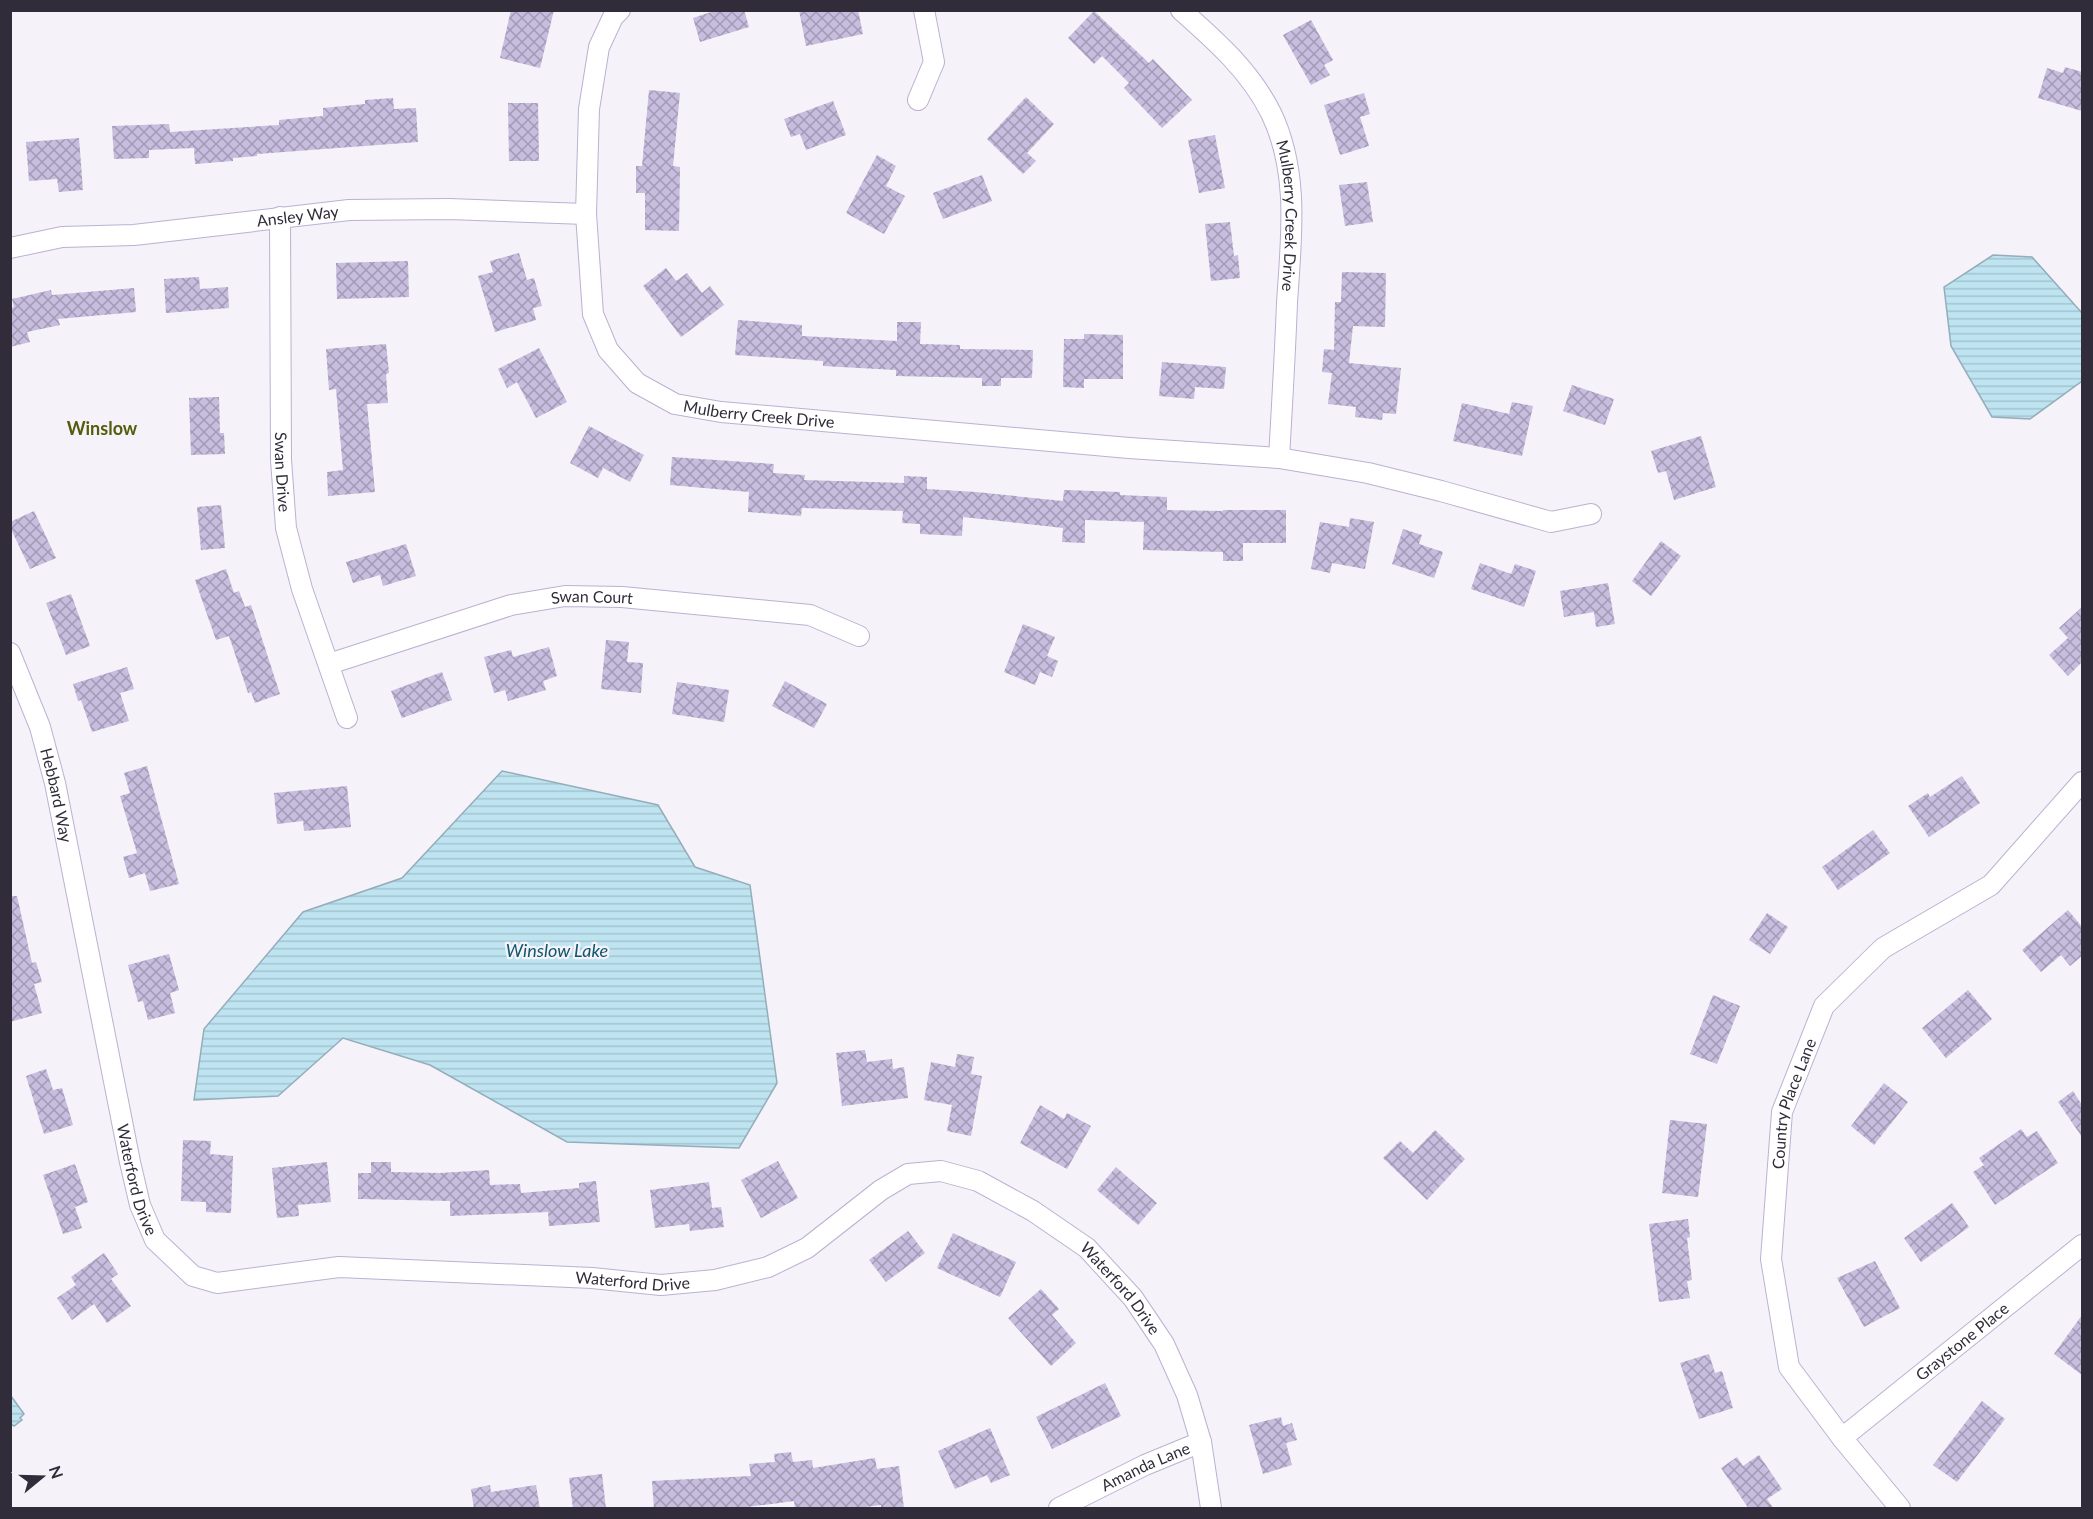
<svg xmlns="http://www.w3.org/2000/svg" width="2093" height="1519" font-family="Lato,sans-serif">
	<defs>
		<pattern id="water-rules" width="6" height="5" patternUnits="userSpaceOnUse" patternTransform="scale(1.5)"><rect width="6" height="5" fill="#bfe4f1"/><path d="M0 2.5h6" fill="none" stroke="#a4c4cf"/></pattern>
		<pattern id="building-cross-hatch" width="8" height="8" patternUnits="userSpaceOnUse" patternTransform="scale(1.5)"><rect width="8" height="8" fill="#c7bdde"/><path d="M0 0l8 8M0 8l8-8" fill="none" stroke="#a29ab5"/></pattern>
	</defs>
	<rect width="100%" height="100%" fill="#f5f2fa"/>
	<g fill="url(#water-rules)" stroke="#94adba" stroke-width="1.5">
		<path d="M 1993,255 L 2032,257 L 2082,313 L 2082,381 L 2030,419 L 1992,417 L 1951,346 L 1944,287 Z"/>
		<path d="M 502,771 L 658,805 L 695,867 L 750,885 L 777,1083 L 739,1148 L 567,1142 L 430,1065 L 343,1038 L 278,1096 L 194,1100 L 204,1029 L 303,912 L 402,878 Z"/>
		<path d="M 11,1396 L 24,1414 L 20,1418 L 22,1420 L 14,1426 L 11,1424 Z"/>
	</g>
	<g fill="url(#building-cross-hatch)">
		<path d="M 511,10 L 554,10 L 540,68 L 500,58 Z"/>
		<path d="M 717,10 L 744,10 L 749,27 L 700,42 L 693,18 Z"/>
		<path d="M 799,10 L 858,10 L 863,34 L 806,46 Z"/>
		<path d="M 1094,11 L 1149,63 L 1153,59 L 1192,100 L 1162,128 L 1124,88 L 1129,83 L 1102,56 L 1094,64 L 1068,38 Z"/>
		<path d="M 1311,20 L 1333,60 L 1324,65 L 1330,75 L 1311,85 L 1283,35 Z"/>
		<path d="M 2065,67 L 2082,72 L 2082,111 L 2038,98 L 2047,68 L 2063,73 Z"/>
		<path d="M 649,90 L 680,93 L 673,166 L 680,167 L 679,231 L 645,230 L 645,193 L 636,193 L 636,166 L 642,166 Z"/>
		<path d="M 1364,93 L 1370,114 L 1360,117 L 1369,146 L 1340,155 L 1324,105 Z"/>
		<path d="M 1026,97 L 1054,124 L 1027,153 L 1036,161 L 1023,174 L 987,139 Z"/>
		<path d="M 393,98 L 394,109 L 416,108 L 418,142 L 257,154 L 257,156 L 233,158 L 233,161 L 195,164 L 194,148 L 149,150 L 149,158 L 114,159 L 112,126 L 169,124 L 170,132 L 279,125 L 279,120 L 323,116 L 323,108 L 365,104 L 365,100 Z"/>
		<path d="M 833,101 L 846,135 L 806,150 L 800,134 L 791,137 L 784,119 Z"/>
		<path d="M 508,103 L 538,103 L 539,161 L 509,161 Z"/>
		<path d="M 1215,135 L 1225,188 L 1199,193 L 1188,140 Z"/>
		<path d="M 79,138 L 83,190 L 59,192 L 57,179 L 29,181 L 26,142 Z"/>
		<path d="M 877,155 L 896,166 L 886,186 L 905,196 L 884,234 L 846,213 Z"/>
		<path d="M 982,175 L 992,201 L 943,219 L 933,193 Z"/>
		<path d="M 1367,182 L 1373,222 L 1345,226 L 1339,185 Z"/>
		<path d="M 1230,222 L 1234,256 L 1238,255 L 1240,278 L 1211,281 L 1205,224 Z"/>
		<path d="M 519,253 L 527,280 L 534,278 L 542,306 L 533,308 L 536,320 L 495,332 L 478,276 L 493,272 L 490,261 Z"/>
		<path d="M 408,261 L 409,297 L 337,299 L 336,263 Z"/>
		<path d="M 666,268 L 676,281 L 687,273 L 702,293 L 710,286 L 724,305 L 681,337 L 643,286 Z"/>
		<path d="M 1342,272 L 1386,273 L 1385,327 L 1353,326 L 1349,363 L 1401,368 L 1396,414 L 1383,413 L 1382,420 L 1355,417 L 1356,407 L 1328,404 L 1332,373 L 1322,372 L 1324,349 L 1334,350 L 1335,302 L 1341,302 Z"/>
		<path d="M 199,277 L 200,289 L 228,287 L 229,308 L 166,313 L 164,279 Z"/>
		<path d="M 134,288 L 136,312 L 58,319 L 60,325 L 27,332 L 30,342 L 10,347 L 10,308 L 14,307 L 12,299 L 51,290 L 52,295 Z"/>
		<path d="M 738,320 L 802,325 L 802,336 L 897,341 L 897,322 L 921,322 L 920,344 L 960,345 L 960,349 L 1033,350 L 1032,378 L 1001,378 L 1001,386 L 982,386 L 982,378 L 896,376 L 896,370 L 823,366 L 823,361 L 735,355 Z"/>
		<path d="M 1084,334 L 1123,335 L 1123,379 L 1084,379 L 1084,388 L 1063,387 L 1064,339 L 1084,339 Z"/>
		<path d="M 386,344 L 389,373 L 386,374 L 388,403 L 367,404 L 375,492 L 328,496 L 327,472 L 343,470 L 336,389 L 329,390 L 326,349 Z"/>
		<path d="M 539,348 L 567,402 L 536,418 L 517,382 L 507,388 L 498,369 Z"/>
		<path d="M 1162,362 L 1226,367 L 1224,389 L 1195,387 L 1194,399 L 1159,396 Z"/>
		<path d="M 1572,385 L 1614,399 L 1605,425 L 1563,411 Z"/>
		<path d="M 219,397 L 220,433 L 224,433 L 225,454 L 191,455 L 189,398 Z"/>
		<path d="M 1512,402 L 1533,406 L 1522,456 L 1453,441 L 1462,403 L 1509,414 Z"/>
		<path d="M 589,426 L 644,455 L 630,482 L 603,468 L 598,478 L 570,463 Z"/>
		<path d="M 1701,436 L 1716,487 L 1674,500 L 1666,471 L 1658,473 L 1651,451 Z"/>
		<path d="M 672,457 L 774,464 L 773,473 L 805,475 L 804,480 L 904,483 L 904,476 L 927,477 L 927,489 L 976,492 L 1063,501 L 1064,490 L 1120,492 L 1120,495 L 1167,497 L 1167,510 L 1223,511 L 1223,510 L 1286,510 L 1286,543 L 1243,543 L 1243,561 L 1223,561 L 1223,552 L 1143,550 L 1144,522 L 1085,520 L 1085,543 L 1062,542 L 1063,528 L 963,517 L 962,536 L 920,534 L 920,524 L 902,523 L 903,511 L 802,508 L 801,516 L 748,512 L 749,492 L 670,485 Z"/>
		<path d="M 221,505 L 225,548 L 201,550 L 197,507 Z"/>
		<path d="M 34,511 L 56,558 L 30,569 L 10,527 L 10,522 Z"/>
		<path d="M 1350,518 L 1374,522 L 1365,569 L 1332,563 L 1330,573 L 1311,569 L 1320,522 L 1349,527 Z"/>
		<path d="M 1403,529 L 1422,535 L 1419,544 L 1443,552 L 1434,578 L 1392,564 Z"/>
		<path d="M 1661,541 L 1681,556 L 1651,596 L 1632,581 Z"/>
		<path d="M 406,544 L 416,576 L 383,586 L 380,575 L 353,583 L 346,562 Z"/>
		<path d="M 1480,563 L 1511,574 L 1515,564 L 1536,571 L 1524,607 L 1471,589 Z"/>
		<path d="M 226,569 L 234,593 L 239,591 L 245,607 L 251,605 L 280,694 L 255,703 L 251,692 L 248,693 L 229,636 L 216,640 L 195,580 Z"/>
		<path d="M 1608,583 L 1615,624 L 1596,627 L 1594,612 L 1564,617 L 1560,591 Z"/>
		<path d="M 71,594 L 90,646 L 66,655 L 46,603 Z"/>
		<path d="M 2082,607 L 2082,662 L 2068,676 L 2049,655 L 2068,638 L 2059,628 Z"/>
		<path d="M 1023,624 L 1055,637 L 1047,656 L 1058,661 L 1052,677 L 1040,672 L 1035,685 L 1004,672 Z"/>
		<path d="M 606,640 L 629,642 L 627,662 L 643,663 L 641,693 L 601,689 Z"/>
		<path d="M 549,647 L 557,676 L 543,681 L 546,690 L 508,701 L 505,690 L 494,693 L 484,657 L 511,650 L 513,657 Z"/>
		<path d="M 127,667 L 134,689 L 120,693 L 129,721 L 92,732 L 81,700 L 78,701 L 73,684 Z"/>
		<path d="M 442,672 L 452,700 L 402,718 L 391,691 Z"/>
		<path d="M 785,681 L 827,704 L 814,728 L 772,706 Z"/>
		<path d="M 677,682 L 729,690 L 724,722 L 672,714 Z"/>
		<path d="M 147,766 L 179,884 L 150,891 L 145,873 L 129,878 L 123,857 L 137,853 L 120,796 L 130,793 L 124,773 Z"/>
		<path d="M 1962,776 L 1980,803 L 1929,837 L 1908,806 L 1928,793 L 1930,797 Z"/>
		<path d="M 347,786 L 351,827 L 304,831 L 303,821 L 277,824 L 274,793 Z"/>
		<path d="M 1873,830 L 1890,853 L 1838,890 L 1822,867 Z"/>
		<path d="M 10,896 L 17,896 L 32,963 L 36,962 L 42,982 L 34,984 L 42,1013 L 10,1022 Z"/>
		<path d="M 2068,910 L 2082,927 L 2082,956 L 2070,966 L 2061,955 L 2041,972 L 2022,950 Z"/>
		<path d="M 1767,913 L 1788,927 L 1770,954 L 1749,940 Z"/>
		<path d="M 169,954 L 179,990 L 170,993 L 175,1013 L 148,1020 L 143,1001 L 138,1002 L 128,965 Z"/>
		<path d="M 1968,990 L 1992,1019 L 1946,1058 L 1922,1028 Z"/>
		<path d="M 1713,995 L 1740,1006 L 1717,1064 L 1690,1054 Z"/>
		<path d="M 865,1050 L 867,1062 L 892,1059 L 893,1069 L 904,1067 L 908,1098 L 842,1106 L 836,1053 Z"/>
		<path d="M 957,1054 L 974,1057 L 971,1074 L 982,1076 L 971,1136 L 947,1131 L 952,1105 L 924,1100 L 931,1062 L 955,1067 Z"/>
		<path d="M 46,1069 L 53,1090 L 62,1088 L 73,1125 L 44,1134 L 26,1076 Z"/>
		<path d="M 1884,1083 L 1908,1102 L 1874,1145 L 1851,1126 Z"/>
		<path d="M 2073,1091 L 2082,1105 L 2082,1137 L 2058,1102 Z"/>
		<path d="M 1040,1105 L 1064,1119 L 1067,1113 L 1091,1126 L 1067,1169 L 1020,1143 Z"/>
		<path d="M 1670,1120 L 1707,1124 L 1698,1197 L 1662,1193 Z"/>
		<path d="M 2021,1129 L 2027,1137 L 2037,1131 L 2058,1163 L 1995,1205 L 1973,1172 L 1984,1165 L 1979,1158 Z"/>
		<path d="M 1435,1130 L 1465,1159 L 1427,1200 L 1383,1158 L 1400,1141 L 1413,1153 Z"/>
		<path d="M 183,1140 L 211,1141 L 210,1154 L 233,1156 L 231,1213 L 206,1212 L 206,1202 L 181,1201 Z"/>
		<path d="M 778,1161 L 798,1198 L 761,1218 L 741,1180 Z"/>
		<path d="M 327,1162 L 331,1202 L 298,1205 L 299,1216 L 277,1218 L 272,1168 Z"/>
		<path d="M 371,1162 L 391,1162 L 391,1172 L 440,1173 L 489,1170 L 490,1185 L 520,1184 L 521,1193 L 579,1188 L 579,1183 L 596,1181 L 600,1222 L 549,1226 L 548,1212 L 450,1216 L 450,1201 L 358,1199 L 358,1173 L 371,1173 Z"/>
		<path d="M 75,1164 L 88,1202 L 75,1207 L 82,1228 L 63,1234 L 43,1175 Z"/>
		<path d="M 1116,1167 L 1157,1203 L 1138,1225 L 1097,1190 Z"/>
		<path d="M 709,1182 L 712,1208 L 721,1207 L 724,1227 L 690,1231 L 689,1224 L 655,1228 L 650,1190 Z"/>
		<path d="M 1952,1203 L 1969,1227 L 1921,1262 L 1904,1238 Z"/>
		<path d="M 1688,1219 L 1690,1237 L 1687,1238 L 1692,1280 L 1687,1281 L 1690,1298 L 1659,1302 L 1649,1224 Z"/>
		<path d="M 908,1231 L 925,1253 L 886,1282 L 869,1260 Z"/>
		<path d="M 953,1233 L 1016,1262 L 1000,1297 L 937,1268 Z"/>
		<path d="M 104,1253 L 118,1274 L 111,1279 L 131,1306 L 107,1323 L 94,1304 L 72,1320 L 57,1298 L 76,1285 L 71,1277 Z"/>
		<path d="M 1875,1261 L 1900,1308 L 1864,1327 L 1837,1278 Z"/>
		<path d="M 1041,1289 L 1059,1309 L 1052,1315 L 1076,1343 L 1051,1366 L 1008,1318 Z"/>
		<path d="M 2082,1315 L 2082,1375 L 2054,1354 Z"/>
		<path d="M 1709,1354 L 1715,1373 L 1722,1371 L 1733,1408 L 1699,1419 L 1680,1363 Z"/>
		<path d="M 1105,1383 L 1121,1416 L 1052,1449 L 1036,1417 Z"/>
		<path d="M 1982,1401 L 2005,1419 L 1957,1482 L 1933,1465 Z"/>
		<path d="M 1281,1417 L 1283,1426 L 1292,1423 L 1297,1440 L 1286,1443 L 1292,1465 L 1263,1474 L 1249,1425 Z"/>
		<path d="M 990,1428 L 1010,1475 L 991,1483 L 987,1475 L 955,1489 L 938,1451 Z"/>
		<path d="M 791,1452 L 793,1462 L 812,1460 L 813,1468 L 875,1458 L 877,1469 L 899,1466 L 904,1509 L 881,1509 L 881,1505 L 851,1509 L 795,1509 L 794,1501 L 732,1509 L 654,1509 L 652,1481 L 751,1476 L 749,1464 L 775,1462 L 774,1454 Z"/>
		<path d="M 1759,1455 L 1782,1489 L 1767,1499 L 1774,1509 L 1749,1509 L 1721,1468 L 1737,1457 L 1743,1466 Z"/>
		<path d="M 602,1474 L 606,1509 L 573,1509 L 569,1478 Z"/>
		<path d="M 490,1485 L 491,1492 L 536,1485 L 540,1509 L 474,1509 L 471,1489 Z"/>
	</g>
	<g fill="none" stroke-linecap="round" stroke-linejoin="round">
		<g stroke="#bcb1d2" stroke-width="22">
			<g id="minor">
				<path id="s1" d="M 620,10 L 613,17 L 599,47 L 589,109 L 586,214 L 593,314 L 608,350 L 637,383 L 675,404 L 721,412 L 1129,448 L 1279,458 L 1368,473 L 1441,491 L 1551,522 L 1591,514"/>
				<path id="s2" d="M 1181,10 C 1216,41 1250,71 1271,113 C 1300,173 1291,239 1287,303 C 1285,355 1282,406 1279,458"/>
				<path d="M 918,100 L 934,62 L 924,10"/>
				<path id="s3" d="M 280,217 L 281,460 L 286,528 L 302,589 L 347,718"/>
				<path id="s4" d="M 10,248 L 62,237 L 134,235 L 349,210 L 449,209 L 586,214"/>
				<path id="s5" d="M 10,653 L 40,727 L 55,783 L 130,1162 L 140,1205 L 155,1240 L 193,1276 L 217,1283 L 339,1267 L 592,1278 L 661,1285 L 715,1280 L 768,1267 L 807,1248 L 881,1190 L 908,1174 L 941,1171 L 978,1181 L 1033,1211 L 1087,1248 L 1133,1298 L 1164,1344 L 1187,1395 L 1201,1442 L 1211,1508"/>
				<path id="s6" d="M 329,664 L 511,605 L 565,596 L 622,597 L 810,615 L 859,636"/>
				<path id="s7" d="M 1842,1438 L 2082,1245"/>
				<path id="s8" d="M 1059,1508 L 1145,1465 L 1201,1442"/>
				<path id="s9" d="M 1900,1508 L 1842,1438 L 1789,1367 L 1771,1259 L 1782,1112 L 1824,1006 L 1883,948 L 1991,885 L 2082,782"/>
			</g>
		</g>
		<use href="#minor" stroke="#fff" stroke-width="20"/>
	</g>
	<g text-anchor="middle" stroke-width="4.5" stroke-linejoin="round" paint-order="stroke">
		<g font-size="16" fill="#302c39" stroke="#f5f2fa">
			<text dy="6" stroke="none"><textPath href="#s4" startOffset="290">Ansley Way</textPath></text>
			<text dy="6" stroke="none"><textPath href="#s2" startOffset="243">Mulberry Creek Drive</textPath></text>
			<text dy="6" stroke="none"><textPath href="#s1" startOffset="522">Mulberry Creek Drive</textPath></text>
			<text dy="6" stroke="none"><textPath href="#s3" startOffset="255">Swan Drive</textPath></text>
			<text dy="6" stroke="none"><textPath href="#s6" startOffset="273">Swan Court</textPath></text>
			<text dy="6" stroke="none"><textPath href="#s5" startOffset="150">Hebbard Way</textPath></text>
			<text dy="6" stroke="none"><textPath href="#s9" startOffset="447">Country Place Lane</textPath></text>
			<text dy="6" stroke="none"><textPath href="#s5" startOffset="543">Waterford Drive</textPath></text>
			<text dy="6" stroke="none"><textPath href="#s5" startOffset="1101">Waterford Drive</textPath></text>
			<text dy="6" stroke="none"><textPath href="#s5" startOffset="1659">Waterford Drive</textPath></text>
			<text dy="6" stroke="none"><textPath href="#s7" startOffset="154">Graystone Place</textPath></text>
			<text dy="6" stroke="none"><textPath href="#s8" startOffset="96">Amanda Lane</textPath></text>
		</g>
		<g font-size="18" font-weight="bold" fill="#535d0b" stroke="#f5f2fa">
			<text x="102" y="435">Winslow</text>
		</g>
		<g font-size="18" font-style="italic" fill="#0f576b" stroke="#f5f2fa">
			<text x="557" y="957">Winslow Lake</text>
		</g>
	</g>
	<rect width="2093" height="1519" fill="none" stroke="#302c39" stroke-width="24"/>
	<g transform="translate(42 1477) rotate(71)" stroke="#f5f2fa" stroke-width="4.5" paint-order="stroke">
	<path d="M0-4.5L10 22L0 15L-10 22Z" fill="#302c39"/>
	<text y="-9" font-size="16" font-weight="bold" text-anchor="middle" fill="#302c39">N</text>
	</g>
</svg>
